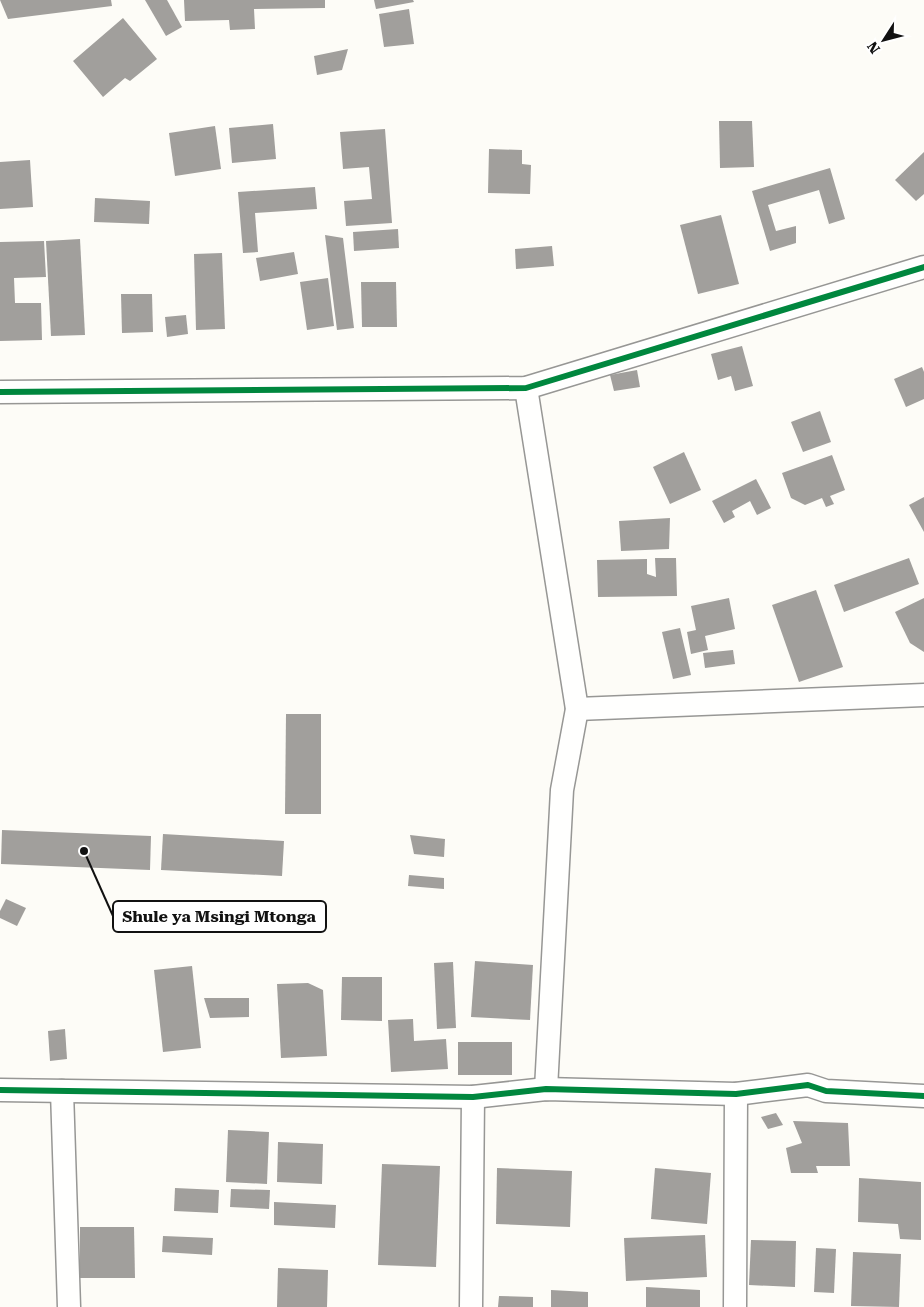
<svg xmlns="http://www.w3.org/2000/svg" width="924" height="1307" font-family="'Roboto Serif',serif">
	<rect width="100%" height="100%" fill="#fdfcf7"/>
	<g fill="#a19f9c">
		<path d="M 0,0 L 111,0 L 112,6 L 8,19 Z"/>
		<path d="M 145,0 L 167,0 L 182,27 L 166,36 Z"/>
		<path d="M 184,0 L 325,0 L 325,8 L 254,9 L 255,29 L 230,30 L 229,20 L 185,21 Z"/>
		<path d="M 374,0 L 413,0 L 414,2 L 376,9 Z"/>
		<path d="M 409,9 L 414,44 L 384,47 L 379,14 Z"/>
		<path d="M 123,18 L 157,59 L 130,81 L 125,78 L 103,97 L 73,61 Z"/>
		<path d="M 348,49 L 342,70 L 317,75 L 314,56 Z"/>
		<path d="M 719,121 L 752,121 L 754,167 L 720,168 Z"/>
		<path d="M 273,124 L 276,159 L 232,163 L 229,128 Z"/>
		<path d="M 215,126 L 221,169 L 175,176 L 169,133 Z"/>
		<path d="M 385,129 L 392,223 L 346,226 L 344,201 L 372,199 L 369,167 L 343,169 L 340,132 Z"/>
		<path d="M 489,149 L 522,150 L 522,164 L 531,165 L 530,194 L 488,193 Z"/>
		<path d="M 924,152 L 924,194 L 916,201 L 895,180 Z"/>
		<path d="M 30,160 L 33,207 L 0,209 L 0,162 Z"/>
		<path d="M 830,168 L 845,219 L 829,224 L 819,190 L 768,205 L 776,231 L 796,226 L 796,243 L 770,251 L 752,191 Z"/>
		<path d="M 315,187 L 317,209 L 255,213 L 258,252 L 243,253 L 238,192 Z"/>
		<path d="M 95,198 L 150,201 L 149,224 L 94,222 Z"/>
		<path d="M 721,215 L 739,284 L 698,294 L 680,225 Z"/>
		<path d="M 398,229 L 399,248 L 354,251 L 353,232 Z"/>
		<path d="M 325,235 L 343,238 L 354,328 L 337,330 Z"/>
		<path d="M 80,239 L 85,335 L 51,336 L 46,241 Z"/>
		<path d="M 44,241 L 46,277 L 14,278 L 15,303 L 41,303 L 42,340 L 0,341 L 0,242 Z"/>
		<path d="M 552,246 L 554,266 L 516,269 L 515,249 Z"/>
		<path d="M 294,252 L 298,274 L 260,281 L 256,258 Z"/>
		<path d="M 222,253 L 225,329 L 196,330 L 194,254 Z"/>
		<path d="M 328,278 L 334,326 L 307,330 L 300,282 Z"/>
		<path d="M 361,282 L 396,282 L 397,327 L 362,327 Z"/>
		<path d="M 121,294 L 152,294 L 153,332 L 122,333 Z"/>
		<path d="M 186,315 L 188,334 L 167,337 L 165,317 Z"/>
		<path d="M 742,346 L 753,386 L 735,391 L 731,376 L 718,380 L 711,354 Z"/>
		<path d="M 922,367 L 924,372 L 924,399 L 906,407 L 894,379 Z"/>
		<path d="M 637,370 L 640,387 L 614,391 L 610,375 Z"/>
		<path d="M 820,411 L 831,442 L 803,452 L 791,422 Z"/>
		<path d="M 684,452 L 701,490 L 670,504 L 653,467 Z"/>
		<path d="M 832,455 L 845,490 L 830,496 L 834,504 L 826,507 L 822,498 L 805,505 L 791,498 L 782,473 Z"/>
		<path d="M 756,479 L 771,508 L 757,515 L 750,501 L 732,511 L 735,517 L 724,523 L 712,501 Z"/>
		<path d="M 924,497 L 924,532 L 909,505 Z"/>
		<path d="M 670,518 L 669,549 L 621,551 L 619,521 Z"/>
		<path d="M 655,558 L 676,558 L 677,596 L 598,597 L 597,560 L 647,559 L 647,574 L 656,577 Z"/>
		<path d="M 909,558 L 919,584 L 844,612 L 834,585 Z"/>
		<path d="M 816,590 L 843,667 L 799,682 L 772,605 Z"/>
		<path d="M 729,598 L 735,629 L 705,636 L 708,650 L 691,654 L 687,632 L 696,630 L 691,606 Z"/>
		<path d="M 924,598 L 924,652 L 910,643 L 895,612 Z"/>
		<path d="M 680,628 L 691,675 L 673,679 L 662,632 Z"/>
		<path d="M 733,650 L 735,664 L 705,668 L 703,653 Z"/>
		<path d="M 286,714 L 321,714 L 321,814 L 285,814 Z"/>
		<path d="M 2,830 L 151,836 L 150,870 L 1,864 Z"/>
		<path d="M 163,834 L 284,841 L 282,876 L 161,870 Z"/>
		<path d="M 410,835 L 445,839 L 444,857 L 414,854 Z"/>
		<path d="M 409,875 L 444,878 L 444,889 L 408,886 Z"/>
		<path d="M 6,899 L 26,908 L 17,926 L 0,918 L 0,911 Z"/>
		<path d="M 475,961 L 533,965 L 530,1020 L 471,1017 Z"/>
		<path d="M 453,962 L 456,1028 L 437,1029 L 434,963 Z"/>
		<path d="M 192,966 L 201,1048 L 163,1052 L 154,970 Z"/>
		<path d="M 342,977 L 382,977 L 382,1021 L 341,1020 Z"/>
		<path d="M 308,983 L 323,990 L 327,1056 L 281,1058 L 277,984 Z"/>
		<path d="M 204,998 L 249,998 L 249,1017 L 210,1018 Z"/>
		<path d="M 413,1019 L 414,1041 L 446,1039 L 448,1069 L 391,1072 L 388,1020 Z"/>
		<path d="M 65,1029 L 67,1059 L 50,1061 L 48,1031 Z"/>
		<rect x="458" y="1042" width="54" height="33"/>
		<path d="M 776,1113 L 783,1125 L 768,1129 L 761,1117 Z"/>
		<path d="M 793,1121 L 848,1123 L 850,1166 L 816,1166 L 818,1173 L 791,1173 L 786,1148 L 802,1143 Z"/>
		<path d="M 228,1130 L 269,1132 L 267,1184 L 226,1182 Z"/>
		<path d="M 278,1142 L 323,1144 L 322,1184 L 277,1182 Z"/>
		<path d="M 382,1164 L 440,1166 L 436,1267 L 378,1265 Z"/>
		<path d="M 497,1168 L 572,1171 L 570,1227 L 496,1224 Z"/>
		<path d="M 655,1168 L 711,1173 L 707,1224 L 651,1219 Z"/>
		<path d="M 859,1178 L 921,1182 L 921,1240 L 900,1239 L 898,1224 L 858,1222 Z"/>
		<path d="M 175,1188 L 219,1190 L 218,1213 L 174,1211 Z"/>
		<path d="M 231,1189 L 270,1190 L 269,1209 L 230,1207 Z"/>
		<path d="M 274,1202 L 336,1205 L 335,1228 L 274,1225 Z"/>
		<path d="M 80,1227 L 134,1227 L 135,1278 L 80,1278 Z"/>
		<path d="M 705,1235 L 707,1277 L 626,1281 L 624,1238 Z"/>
		<path d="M 163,1236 L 213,1238 L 212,1255 L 162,1252 Z"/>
		<path d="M 751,1240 L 796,1241 L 795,1287 L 749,1285 Z"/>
		<path d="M 816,1248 L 836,1249 L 834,1293 L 814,1292 Z"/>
		<path d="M 853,1252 L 901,1254 L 899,1307 L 851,1306 Z"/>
		<path d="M 278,1268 L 328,1270 L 327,1307 L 277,1307 Z"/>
		<path d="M 646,1287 L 700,1290 L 700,1307 L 646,1307 Z"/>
		<path d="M 551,1290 L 588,1292 L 588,1307 L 551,1307 Z"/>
		<path d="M 499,1296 L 533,1297 L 533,1307 L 498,1307 Z"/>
	</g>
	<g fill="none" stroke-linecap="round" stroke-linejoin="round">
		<g stroke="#979795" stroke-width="25">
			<g id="minor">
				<path d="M 526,388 L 577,709 L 562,790 L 546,1089"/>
				<path d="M 0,392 L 526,388 L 924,267"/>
				<path d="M 577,709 L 924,695"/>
				<path d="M 0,1090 L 473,1097 L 546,1089 L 736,1094 L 808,1085 L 826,1091 L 924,1096"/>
				<path d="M 62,1091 L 69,1307"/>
				<path d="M 471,1307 L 473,1097"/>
				<path d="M 735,1307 L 736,1094"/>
			</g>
		</g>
		<use href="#minor" stroke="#fffffe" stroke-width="22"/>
		<g stroke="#fff" stroke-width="9">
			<g id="cycleway">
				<path d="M 0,392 L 526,388 L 924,267"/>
				<path d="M 0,1090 L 473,1097 L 546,1089 L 736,1094 L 808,1085 L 826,1091 L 924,1096"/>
			</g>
		</g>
		<use href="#cycleway" stroke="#00873e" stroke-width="6"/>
	</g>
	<path fill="none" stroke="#111" stroke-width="2" d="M84 851L113 916"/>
	<circle fill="#111" stroke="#fff" stroke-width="2" cx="84" cy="851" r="5"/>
	<rect fill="#fff" stroke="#111" stroke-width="2" x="113" y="901" width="213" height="31" rx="5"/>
	<g font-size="16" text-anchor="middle" font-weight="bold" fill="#111">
		<text x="219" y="922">Shule ya Msingi Mtonga</text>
	</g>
	<g transform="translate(884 40) rotate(234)" stroke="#ffffff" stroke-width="4" paint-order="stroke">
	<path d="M0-4L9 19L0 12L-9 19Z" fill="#111111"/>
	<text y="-8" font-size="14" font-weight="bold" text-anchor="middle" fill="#111111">N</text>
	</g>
</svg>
